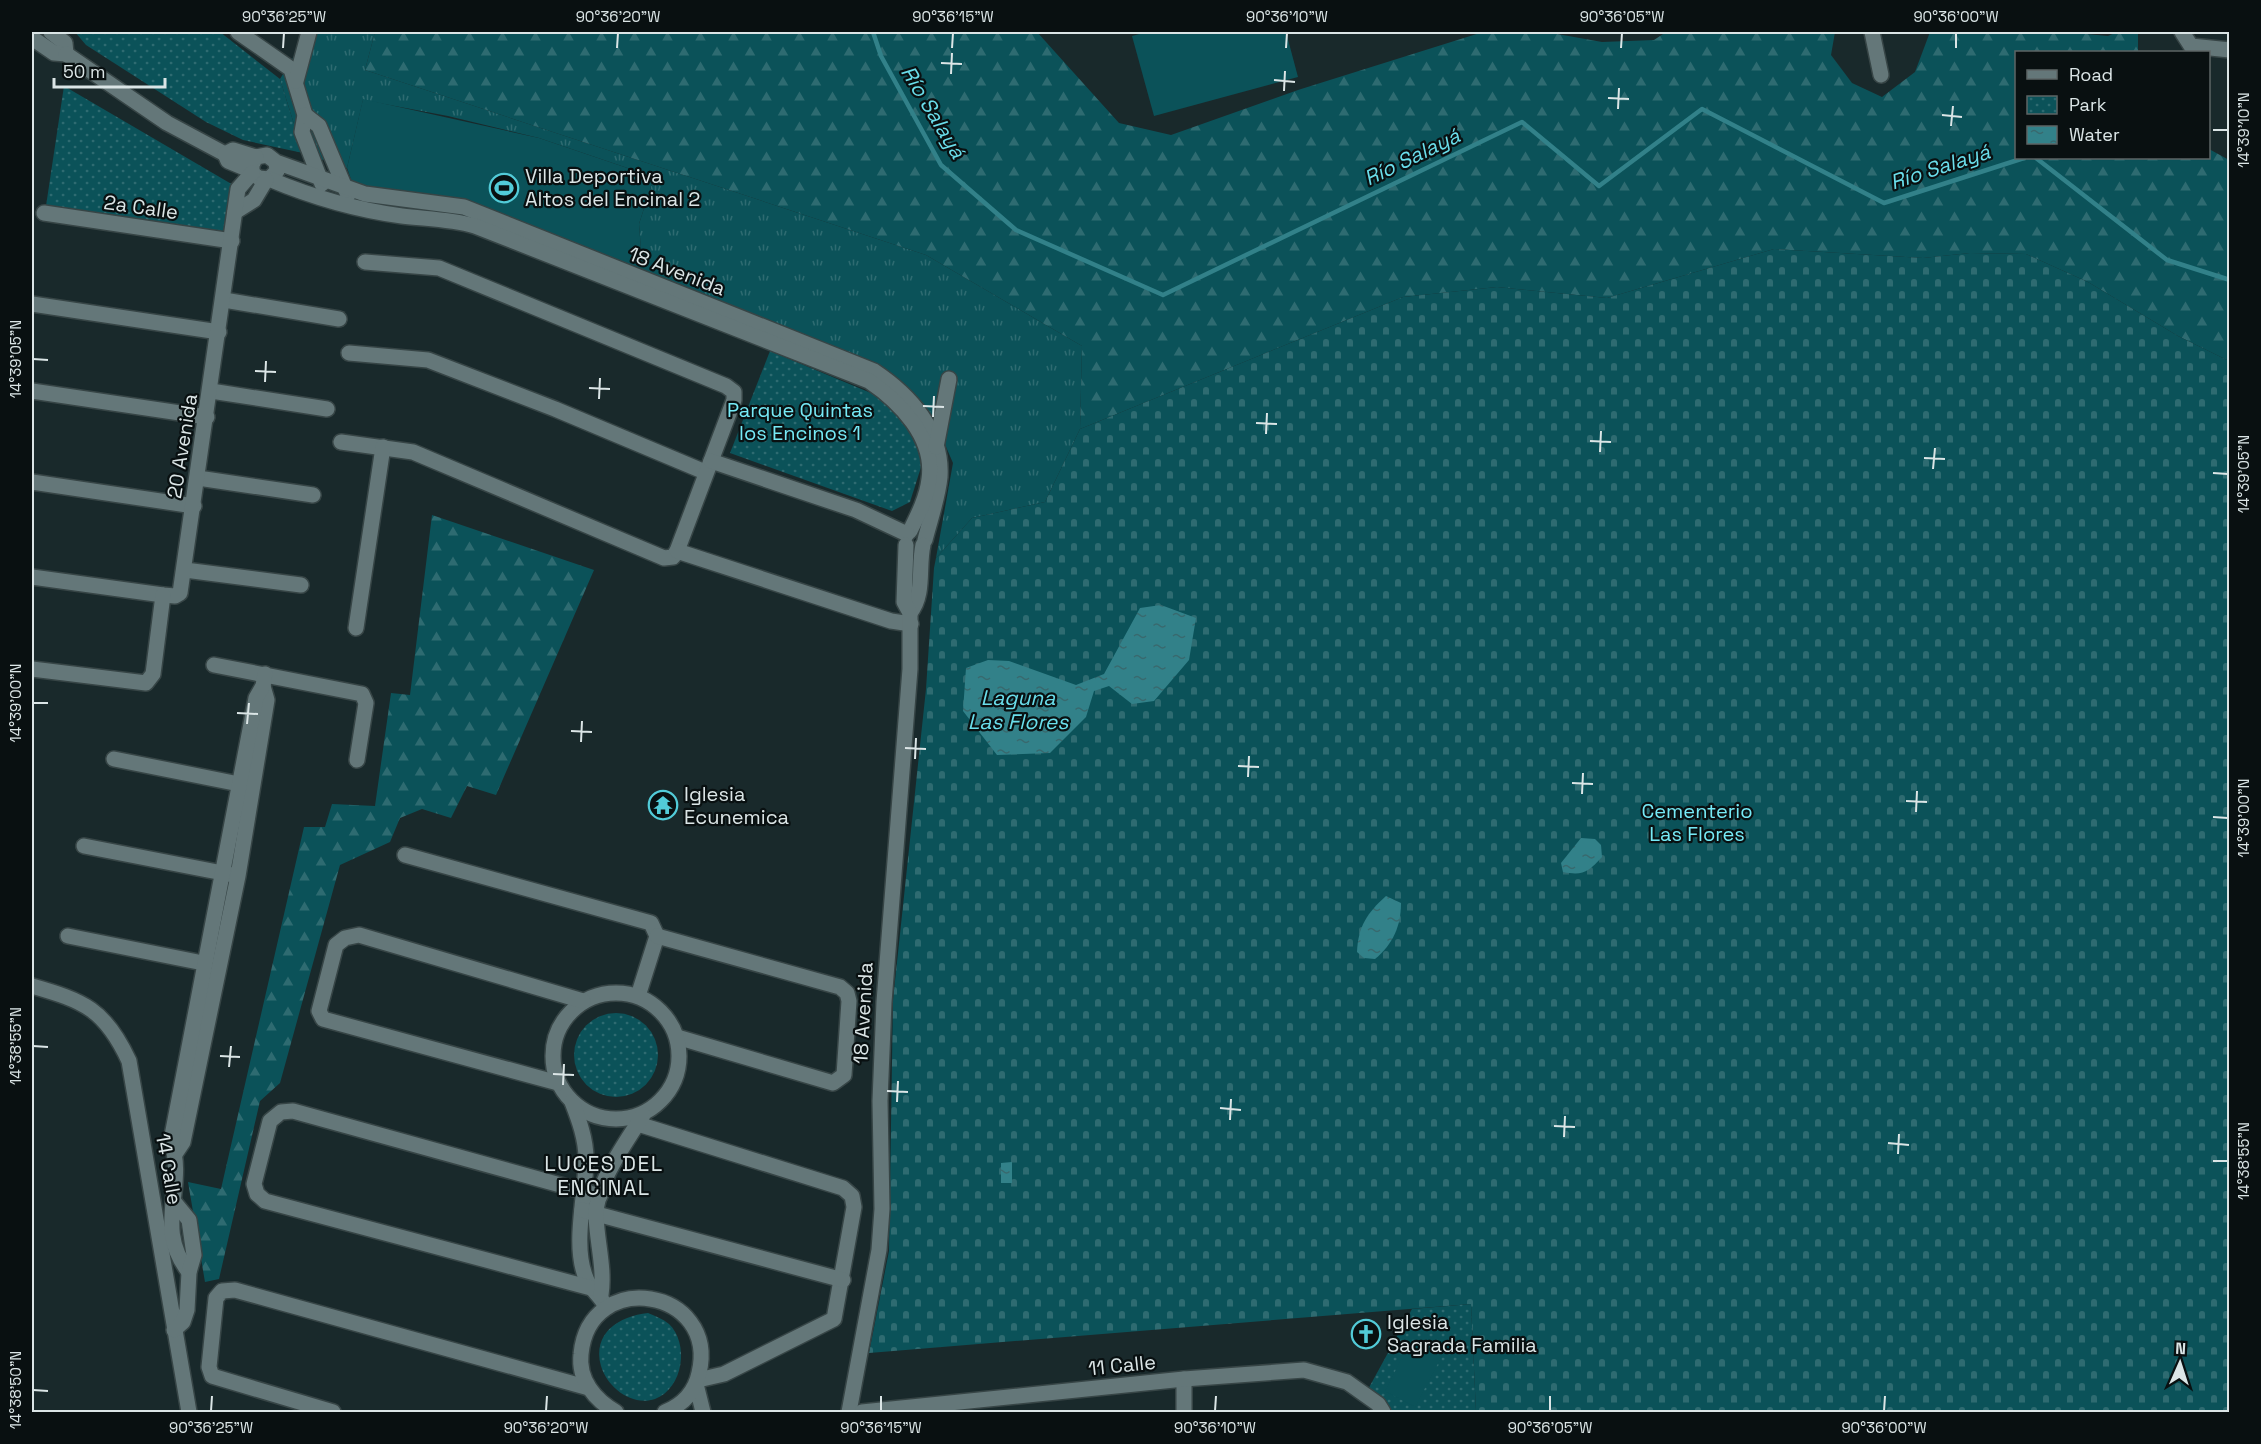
<svg xmlns="http://www.w3.org/2000/svg" width="2261" height="1444" font-family="'Space Grotesk',sans-serif">
	<defs>
		<pattern id="grass-tufts" width="24" height="20" patternUnits="userSpaceOnUse" patternTransform="scale(1.5)"><rect width="24" height="20" fill="#0b5259"/><path d="M3 7l-1-3M5 7V3M7 7l1-3M15 17l-1-3M17 17v-4M19 17l1-3" fill="none" stroke="#2e6b71"/></pattern>
		<pattern id="forest-firs" width="22" height="20" patternUnits="userSpaceOnUse" patternTransform="scale(1.5)"><rect width="22" height="20" fill="#0b5259"/><path d="M5 1l3.5 6h-7zM16 11l3.5 6h-7z" fill="#2e6b71"/></pattern>
		<pattern id="cemetery-stones" width="16" height="16" patternUnits="userSpaceOnUse" patternTransform="scale(1.5)"><rect width="16" height="16" fill="#0b5259"/><path d="M2 7V4a2 2 0 0 1 4 0v3zM10 15v-3a2 2 0 0 1 4 0v3z" fill="#2e6b71"/></pattern>
		<pattern id="park-dots" width="8" height="8" patternUnits="userSpaceOnUse" patternTransform="scale(1.5)"><rect width="8" height="8" fill="#0b5259"/><path d="M2 2h.1M6 6h.1" fill="none" stroke="#2e6b71" stroke-width="1.8" stroke-linecap="round"/></pattern>
		<pattern id="water-ripples" width="26" height="14" patternUnits="userSpaceOnUse" patternTransform="scale(1.5)"><rect width="26" height="14" fill="#328189"/><path d="M2 4q2-2 4 0t4 0M15 11q2-2 4 0t4 0" fill="none" stroke="#38696e"/></pattern>
	</defs>
	<rect width="100%" height="100%" fill="#19292b"/>
	<path fill="url(#grass-tufts)" d="M 301,32 L 375,32 L 365,70 L 926,255 L 1082,346 L 1080,429 L 1045,502 L 972,518 L 936,558 L 953,463 L 937,426 L 907,390 L 638,273 L 641,250 L 639,224 L 654,177 L 539,138 L 448,116 L 363,100 L 347,168 L 303,153 L 280,79 L 297,51 Z"/>
	<g fill="url(#forest-firs)">
		<path d="M 375,32 L 1037,32 L 1119,123 L 1171,135 L 1298,90 L 1483,32 L 1546,32 L 1602,42 L 1654,40 L 1666,32 L 1835,32 L 1831,55 L 1852,83 L 1882,97 L 1915,72 L 1930,32 L 2064,32 L 2108,36 L 2117,32 L 2138,32 L 2138,52 L 2016,52 L 2016,158 L 2208,158 L 2209,149 L 2229,160 L 2229,361 L 2178,336 L 2088,282 L 2026,254 L 1970,253 L 1923,258 L 1774,249 L 1607,298 L 1497,287 L 1403,297 L 1080,429 L 1082,346 L 926,255 L 365,70 Z"/>
		<path d="M 432,515 L 594,570 L 496,795 L 467,786 L 451,818 L 422,809 L 400,818 L 390,842 L 340,865 L 280,1083 L 260,1101 L 219,1279 L 205,1282 L 188,1182 L 221,1189 L 304,827 L 325,827 L 332,804 L 375,806 L 391,693 L 410,695 Z"/>
	</g>
	<path fill="url(#cemetery-stones)" d="M 1774,249 L 1923,258 L 1970,253 L 2026,254 L 2088,282 L 2178,336 L 2229,361 L 2229,1412 L 1476,1412 L 1471,1304 L 869,1353 L 889,1251 L 893,1000 L 926,689 L 934,568 L 936,558 L 972,518 L 1045,502 L 1080,429 L 1403,297 L 1497,287 L 1607,298 Z"/>
	<g fill="url(#park-dots)">
		<path d="M 75,32 L 220,32 L 280,79 L 303,153 L 243,140 L 206,122 L 86,45 Z"/>
		<path d="M 64,86 L 240,189 L 222,233 L 46,206 Z"/>
		<path d="M 770,351 L 883,398 L 912,432 L 922,464 L 910,502 L 892,511 L 730,453 Z"/>
		<circle cx="616" cy="1055" r="42"/>
		<path d="M 1471,1304 L 1476,1412 L 1390,1412 L 1383,1403 L 1366,1393 L 1412,1309 Z"/>
		<path d="M 648,1313 C 655,1316 663,1319 669,1324 C 689,1343 684,1388 655,1399 C 632,1407 607,1387 601,1366 C 592,1333 619,1316 648,1313 Z"/>
	</g>
	<g fill="#0b5259">
		<path d="M 1147,32 L 1286,32 L 1298,77 L 1154,116 L 1132,36 Z"/>
		<path d="M 363,99 L 539,138 L 654,177 L 639,224 L 641,250 L 638,273 L 458,202 L 353,185 L 347,168 Z"/>
		<path d="M 1411,1340 L 1442,1356 L 1415,1407 L 1385,1391 Z"/>
	</g>
	<g fill="url(#water-ripples)">
		<path d="M 1161,605 L 1196,618 L 1189,660 L 1154,701 L 1132,704 L 1109,686 L 1094,691 L 1086,717 L 1050,753 L 997,755 L 963,711 L 966,668 L 988,660 L 1009,661 L 1076,685 L 1104,674 L 1140,608 Z"/>
		<path d="M 1581,838 L 1595,839 L 1601,845 L 1602,857 C 1588,872 1583,876 1563,872 L 1561,863 Z"/>
		<path d="M 1386,896 L 1401,903 C 1401,926 1393,944 1375,959 L 1364,958 L 1357,952 C 1358,927 1367,913 1386,896 Z"/>
		<path d="M 1012,1162 L 1012,1183 L 1001,1183 L 1001,1163 Z"/>
	</g>
	<g fill="none" stroke-linecap="round" stroke-linejoin="round">
		<g stroke="#328189" stroke-width="4.5">
			<path d="M 873,32 L 881,56 L 941,165 L 1016,230 L 1163,295 L 1522,122 L 1599,186 L 1702,109 L 1884,203 L 2024,158"/>
			<path d="M 2036,158 L 2167,260 L 2230,280"/>
		</g>
		<g stroke="#374546" stroke-width="18">
			<g id="minor">
				<path d="M 51,32 L 65,43 L 66,54"/>
				<path d="M 238,32 L 291,69 L 305,115 L 302,132 L 322,184"/>
				<path d="M 1872,32 L 1881,75"/>
				<path d="M 2182,32 L 2191,46 L 2230,50"/>
				<path d="M 32,38 L 54,53 L 66,54"/>
				<path d="M 66,54 L 167,123 L 225,154"/>
				<path d="M 296,81 L 309,32"/>
				<path d="M 305,115 L 319,126 L 348,195"/>
				<path d="M 276,162 L 277,171 L 269,179 L 259,178 L 252,173 L 252,165 L 256,157 L 267,155 L 276,162 L 365,194 L 464,207 L 874,371 C 910,395 943,431 940,477 C 938,498 930,520 925,540"/>
				<path d="M 252,171 L 228,161 L 225,154 L 233,150 L 256,157"/>
				<path d="M 269,179 C 312,197 356,210 402,216 C 427,219 450,219 475,226 L 869,381 C 900,402 935,438 929,479 C 927,497 918,515 910,531"/>
				<path d="M 235,212 L 254,200 L 266,180"/>
				<path d="M 44,213 L 232,241"/>
				<path d="M 224,300 L 339,319"/>
				<path d="M 32,304 L 219,332"/>
				<path d="M 349,353 L 428,360 L 555,409 L 705,472"/>
				<path d="M 32,391 L 207,417"/>
				<path d="M 211,391 L 327,409"/>
				<path d="M 341,442 L 413,452 L 664,558 L 673,557 L 677,551 L 734,400 L 734,392 L 726,386 L 439,268 L 365,262"/>
				<path d="M 936,447 L 949,379"/>
				<path d="M 711,461 L 856,510 L 907,534"/>
				<path d="M 198,478 L 313,495"/>
				<path d="M 32,482 L 194,506"/>
				<path d="M 677,551 L 891,621 L 911,624"/>
				<path d="M 185,570 L 301,585"/>
				<path d="M 32,577 L 163,595 L 175,596 L 180,593 L 238,189 L 252,173"/>
				<path d="M 910,613 C 925,595 918,567 923,545"/>
				<path d="M 356,628 L 383,447"/>
				<path d="M 214,665 L 362,694 L 366,703 L 357,760"/>
				<path d="M 32,669 L 146,683 L 153,674 L 163,595"/>
				<path d="M 114,759 L 239,784"/>
				<path d="M 84,846 L 233,875"/>
				<path d="M 405,855 L 651,923 L 657,936 L 638,996"/>
				<path d="M 68,936 L 203,963"/>
				<path d="M 657,936 L 840,987 L 847,993 L 849,1001 L 844,1075 L 833,1083 L 677,1037"/>
				<path d="M 32,986 C 84,1001 105,1009 129,1061 L 189,1412"/>
				<circle cx="616" cy="1056" r="63"/>
				<path d="M 558,1083 L 323,1019 L 319,1011 L 336,945 L 345,938 L 359,935 L 583,1001"/>
				<path d="M 572,1102 C 579,1120 586,1139 586,1159 C 586,1195 572,1245 586,1278 C 590,1290 600,1294 606,1307"/>
				<path d="M 638,1124 L 843,1188 L 852,1196 L 854,1207 L 834,1319 L 724,1374 L 698,1380"/>
				<path d="M 175,1154 L 183,1142 L 238,876 L 267,700 L 263,686"/>
				<path d="M 582,1210 L 843,1280"/>
				<path d="M 189,1272 C 153,1228 187,1187 171,1141 L 256,698 L 263,686 L 265,674"/>
				<path d="M 591,1288 L 265,1201 L 257,1194 L 254,1184 L 270,1121 L 281,1112 L 293,1111 L 600,1196"/>
				<path d="M 601,1295 C 605,1269 597,1243 596,1216 C 596,1182 626,1143 643,1115"/>
				<path d="M 174,1330 L 183,1322 L 187,1310 L 189,1272 L 194,1255 L 189,1220 L 175,1203"/>
				<path d="M 1184,1379 L 1184,1412"/>
				<path d="M 696,1384 L 703,1412"/>
				<path d="M 333,1412 L 212,1376 L 209,1367 L 216,1298 L 222,1291 L 235,1290 L 589,1388"/>
				<path d="M 616,1412 C 595,1400 578,1380 581,1354 C 589,1267 719,1288 699,1373 C 695,1392 682,1405 665,1412"/>
				<path d="M 849,1412 L 879,1250 L 882,1209 L 880,1101 L 884,1002 L 910,669 L 910,613 L 904,602 L 906,545"/>
				<path d="M 862,1412 L 1184,1379 L 1304,1370 L 1347,1382 L 1378,1404 L 1383,1412"/>
			</g>
		</g>
		<use href="#minor" stroke="#647779" stroke-width="15"/>
	</g>
	<path fill="none" stroke="#dbe5e6" stroke-width="2" d="M 283,48 L 284,33M 617,48 L 618,33M 952,48 L 953,33M 1286,48 L 1287,33M 1621,48 L 1622,33M 1956,48 L 1956,33M 941,63 L 962,64M 951,74 L 952,53M 1274,80 L 1295,82M 1284,91 L 1285,71M 1608,98 L 1629,99M 1618,109 L 1619,88M 1942,115 L 1962,117M 1951,126 L 1953,106M 2213,130 L 2228,130M 33,359 L 48,360M 255,371 L 276,372M 265,382 L 266,361M 589,388 L 610,389M 599,399 L 600,378M 923,406 L 944,407M 933,417 L 934,396M 1256,423 L 1277,424M 1266,434 L 1267,413M 1590,441 L 1611,442M 1600,452 L 1601,431M 1924,458 L 1945,459M 1933,469 L 1935,448M 2213,473 L 2228,474M 33,703 L 48,703M 237,713 L 258,714M 247,724 L 249,703M 571,731 L 592,732M 581,742 L 582,721M 905,748 L 926,749M 915,759 L 916,738M 1238,766 L 1259,767M 1248,777 L 1249,756M 1572,783 L 1593,784M 1582,794 L 1583,773M 1906,801 L 1927,802M 1916,812 L 1917,791M 2213,817 L 2228,818M 33,1046 L 48,1047M 220,1056 L 240,1057M 229,1067 L 231,1046M 553,1074 L 574,1075M 563,1085 L 564,1064M 887,1091 L 908,1092M 897,1102 L 898,1081M 1220,1108 L 1241,1110M 1230,1120 L 1231,1099M 1554,1126 L 1575,1127M 1564,1137 L 1565,1116M 1888,1143 L 1909,1145M 1898,1154 L 1899,1134M 2213,1161 L 2228,1161M 33,1390 L 48,1391M 211,1411 L 212,1396M 546,1411 L 547,1396M 881,1411 L 881,1396M 1215,1411 L 1216,1396M 1550,1411 L 1550,1396M 1884,1411 L 1885,1396"/>
	<defs>
		<g id="stadium-ring" transform="scale(1.5)"><circle r="9.5" fill="#091011" stroke="#52cbd8" stroke-width="1.5"/><path d="M0-5a6.5 5 0 1 0 0 10a6.5 5 0 1 0 0-10ZM-3.5-1.8h7v3.6h-7Z" fill="#52cbd8"/></g>
		<g id="temple-ring" transform="scale(1.5)"><circle r="9.5" fill="#091011" stroke="#52cbd8" stroke-width="1.5"/><path d="M0-6L5-2H3V0L6.5 2.5H4V6H1.5V3h-3V6H-4V2.5H-6.5L-3 0V-2H-5Z" fill="#52cbd8"/></g>
		<g id="church-ring" transform="scale(1.5)"><circle r="9.5" fill="#091011" stroke="#52cbd8" stroke-width="1.5"/><path d="M-1.2-6h2.4v3.5h3.3v2.4h-3.3V6h-2.4V-.1h-3.3v-2.4h3.3Z" fill="#52cbd8"/></g>
	</defs>
	<g fill-rule="evenodd">
		<use href="#stadium-ring" x="504" y="188"/>
		<use href="#temple-ring" x="663" y="805"/>
		<use href="#church-ring" x="1366" y="1334"/>
	</g>
	<g text-anchor="middle" stroke-width="4.5" stroke-linejoin="round" paint-order="stroke">
		<g font-size="20" fill="#dbe5e6" stroke="#091011" text-anchor="start">
			<text x="525" y="183">Villa Deportiva<tspan x="525" dy="23">Altos del Encinal 2</tspan></text>
			<text x="684" y="801">Iglesia<tspan x="684" dy="23">Ecunemica</tspan></text>
			<text x="1387" y="1329">Iglesia<tspan x="1387" dy="23">Sagrada Familia</tspan></text>
		</g>
		<g font-size="20" fill="#dbe5e6" stroke="#091011">
			<text transform="translate(141 207) rotate(8)" y="7">2a Calle</text>
			<text transform="translate(677 271) rotate(21)" y="7">18 Avenida</text>
			<text transform="translate(182 446) rotate(-81)" y="7">20 Avenida</text>
			<text transform="translate(863 1013) rotate(-87)" y="7">18 Avenida</text>
			<text transform="translate(169 1169) rotate(80)" y="7">14 Calle</text>
			<text transform="translate(1122 1365) rotate(-6)" y="7">11 Calle</text>
		</g>
		<g font-size="20" fill="#76eaf6" stroke="#091011">
			<text x="800" y="417">Parque Quintas<tspan x="800" dy="23">los Encinos 1</tspan></text>
			<text x="1697" y="818">Cementerio<tspan x="1697" dy="23">Las Flores</tspan></text>
		</g>
		<g font-size="21" font-style="italic" fill="#6adeeb" stroke="#091011">
			<text transform="translate(933 112) rotate(59)" y="7">Río Salayá</text>
			<text transform="translate(1412 157) rotate(-26)" y="7">Río Salayá</text>
			<text transform="translate(1940 167) rotate(-18)" y="7">Río Salayá</text>
			<text x="1018" y="705">Laguna<tspan x="1018" dy="24">Las Flores</tspan></text>
		</g>
		<g font-size="21" letter-spacing="1.5" fill="#dbe5e6" stroke="#091011">
			<text x="604" y="1171">LUCES DEL<tspan x="604" dy="24">ENCINAL</tspan></text>
		</g>
	</g>
	<rect width="2261" height="1444" fill="none" stroke="#091011" stroke-width="66"/>
	<rect x="2015" y="51" width="195" height="108" fill="#091011" stroke="#5d6566" stroke-width="1.5"/>
	<rect x="2027" y="70" width="30" height="9" fill="#647779" stroke="#5d6566" stroke-width="1.5"/>
	<text x="2069" y="81" font-size="18" fill="#dbe5e6">Road</text>
	<rect x="2027" y="96" width="30" height="18" fill="url(#park-dots)" stroke="#5d6566" stroke-width="1.5"/>
	<text x="2069" y="111" font-size="18" fill="#dbe5e6">Park</text>
	<rect x="2027" y="126" width="30" height="18" fill="url(#water-ripples)" stroke="#5d6566" stroke-width="1.5"/>
	<text x="2069" y="141" font-size="18" fill="#dbe5e6">Water</text>
	<g transform="translate(2180 1363) rotate(3)" stroke="#091011" stroke-width="4.5" paint-order="stroke">
	<path d="M0-4.5L10 22L0 15L-10 22Z" fill="#dbe5e6"/>
	<text y="-9" font-size="16" font-weight="bold" text-anchor="middle" fill="#dbe5e6">N</text>
	</g>
	<path d="M54 78v9h111v-9" fill="none" stroke="#dbe5e6" stroke-width="3"/>
	<text x="63" y="78" font-size="18" fill="#dbe5e6" stroke="#091011" stroke-width="4.5" paint-order="stroke">50 m</text>
	<rect x="33" y="33" width="2195" height="1378" fill="none" stroke="#dbe5e6" stroke-width="2"/>
	<g font-size="15" text-anchor="middle" fill="#dbe5e6">
		<text x="284" y="22">90°36'25"W</text>
		<text x="618" y="22">90°36'20"W</text>
		<text x="953" y="22">90°36'15"W</text>
		<text x="1287" y="22">90°36'10"W</text>
		<text x="1622" y="22">90°36'05"W</text>
		<text x="1956" y="22">90°36'00"W</text>
		<text transform="translate(2244 130) rotate(-90)" y="5">14°39'10"N</text>
		<text transform="translate(16 359) rotate(-90)" y="5">14°39'05"N</text>
		<text transform="translate(2244 474) rotate(-90)" y="5">14°39'05"N</text>
		<text transform="translate(16 703) rotate(-90)" y="5">14°39'00"N</text>
		<text transform="translate(2244 818) rotate(-90)" y="5">14°39'00"N</text>
		<text transform="translate(16 1046) rotate(-90)" y="5">14°38'55"N</text>
		<text transform="translate(2244 1161) rotate(-90)" y="5">14°38'55"N</text>
		<text transform="translate(16 1390) rotate(-90)" y="5">14°38'50"N</text>
		<text x="211" y="1433">90°36'25"W</text>
		<text x="546" y="1433">90°36'20"W</text>
		<text x="881" y="1433">90°36'15"W</text>
		<text x="1215" y="1433">90°36'10"W</text>
		<text x="1550" y="1433">90°36'05"W</text>
		<text x="1884" y="1433">90°36'00"W</text>
	</g>
</svg>
